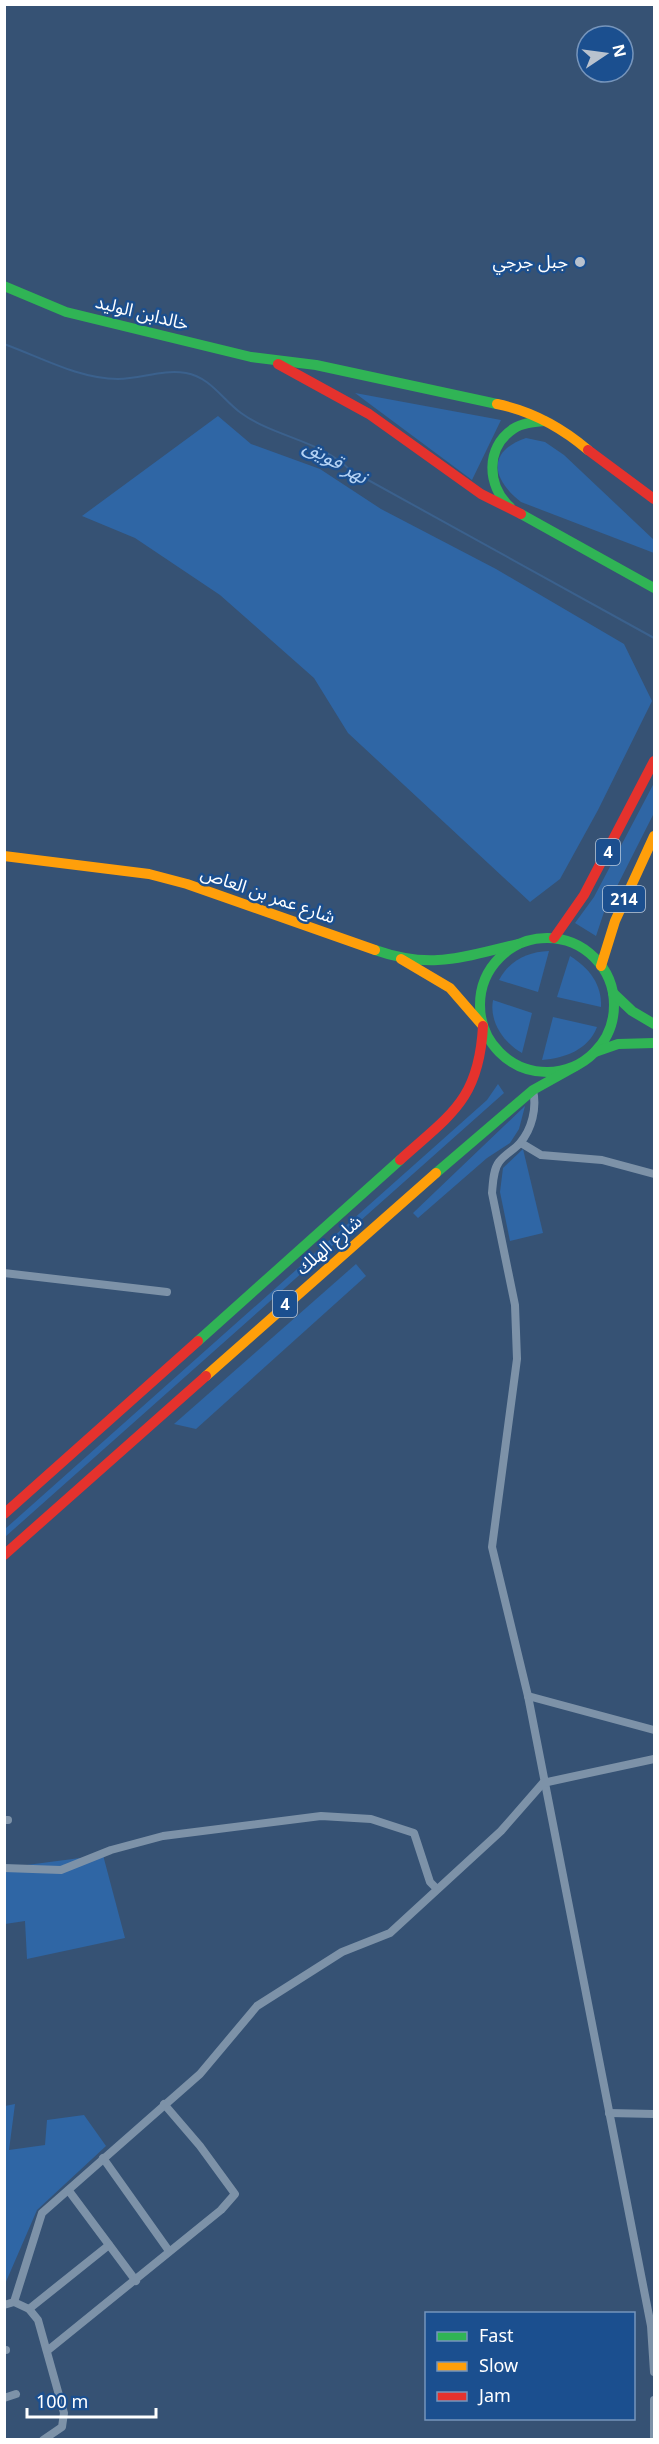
<svg xmlns="http://www.w3.org/2000/svg" width="659" height="2444" font-family="'Noto Sans','Noto Sans Arabic',sans-serif">
	<rect width="100%" height="100%" fill="#365274"/>
	<g fill="#2f66a5">
		<path d="M 355,393 L 501,420 L 472,480 Z"/>
		<path d="M 218,416 L 251,444 L 320,469 L 381,509 L 496,569 L 624,644 L 652,701 L 598,810 L 560,879 L 530,902 L 348,733 L 314,678 L 220,595 L 135,538 L 82,516 Z"/>
		<path d="M 526,438 L 545,442 L 564,455 L 654,540 L 654,553 L 521,502 C 492,479 486,452 526,438 Z"/>
		<path d="M 654,783 L 654,813 L 604,912 L 596,936 L 575,923 L 594,897 Z"/>
		<path d="M 549,951 L 538,992 L 499,980 C 510,960 527,952 549,951 Z"/>
		<path d="M 570,956 C 589,968 602,984 601,1007 L 557,997 Z"/>
		<path d="M 493,1000 L 532,1013 L 522,1053 C 504,1043 489,1022 493,1000 Z"/>
		<path d="M 553,1017 L 597,1027 C 588,1050 565,1058 542,1060 Z"/>
		<path d="M 498,1084 L 504,1093 L 5,1537 L 5,1529 L 487,1100 Z"/>
		<path d="M 525,1106 L 519,1129 L 510,1143 L 487,1158 L 418,1218 L 413,1213 Z"/>
		<path d="M 523,1149 L 543,1233 L 510,1241 L 500,1192 L 503,1168 Z"/>
		<path d="M 356,1264 L 366,1276 L 196,1429 L 174,1424 Z"/>
		<path d="M 103,1855 L 125,1938 L 27,1959 L 25,1921 L 5,1924 L 4,1868 Z"/>
		<path d="M 15,2104 L 9,2150 L 45,2145 L 47,2120 L 84,2115 L 106,2146 L 37,2210 L 5,2284 L 5,2106 Z"/>
	</g>
	<g fill="none" stroke-linecap="round" stroke-linejoin="round">
		<path stroke="#3b618d" stroke-width="2" d="M 4,344 C 40,357 79,379 118,379 C 141,379 162,369 186,373 C 210,377 223,400 241,413 C 274,437 322,441 350,470 L 654,638"/>
		<g stroke="#7d92a8" stroke-width="8">
			<path d="M 533,1090 C 537,1108 532,1129 520,1143 C 514,1150 505,1154 499,1162 C 493,1170 493,1183 492,1193 L 515,1305 L 517,1359 L 492,1547 L 528,1696 L 651,2326 L 654,2372"/>
			<path d="M 521,1143 L 541,1155 L 602,1160 L 654,1174"/>
			<path d="M 4,1273 L 167,1292"/>
			<path d="M 528,1696 L 654,1730"/>
			<path d="M 4,1820 L 8,1820"/>
			<path d="M 4,1868 L 61,1870 L 111,1850 L 163,1836 L 321,1816 L 371,1819 L 414,1833 L 430,1882 L 437,1889"/>
			<path d="M 609,2113 L 654,2114"/>
			<path d="M 103,2158 L 169,2251"/>
			<path d="M 69,2191 L 136,2281"/>
			<path d="M 14,2302 L 29,2309 L 38,2320 L 64,2413 L 62,2427 L 43,2440"/>
			<path d="M 4,2305 L 14,2302 L 42,2213 L 200,2074 L 257,2006 L 342,1952 L 390,1933 L 501,1831 L 543,1783 L 654,1759"/>
			<path d="M 29,2309 L 109,2245"/>
			<path d="M 4,2350 L 6,2350"/>
			<path d="M 47,2351 L 221,2210 L 235,2194 L 200,2146 L 164,2104"/>
			<path d="M 4,2398 L 16,2394"/>
			<path d="M 654,2438 L 654,2400"/>
		</g>
		<g stroke="#30b455" stroke-width="10">
			<path d="M 4,286 L 66,312 L 251,357 L 316,365 L 497,404"/>
			<path d="M 510,507 C 487,486 485,448 513,429 C 522,423 534,422 545,421"/>
			<path d="M 521,514 L 654,588"/>
			<circle cx="547" cy="1005" r="67"/>
			<path d="M 375,950 C 432,970 462,957 518,944"/>
			<path d="M 613,993 L 632,1011 L 654,1024"/>
			<path d="M 595,1052 L 618,1044 L 654,1043"/>
			<path d="M 436,1173 L 533,1090 L 576,1066"/>
			<path d="M 198,1341 L 400,1160"/>
		</g>
		<g stroke="#ff9f0a" stroke-width="10">
			<path d="M 497,404 C 531,411 561,427 588,450"/>
			<path d="M 4,856 L 149,874 L 187,884 L 375,950"/>
			<path d="M 401,959 L 450,988 L 483,1026"/>
			<path d="M 601,966 L 615,921 L 654,836"/>
			<path d="M 206,1376 L 436,1173"/>
		</g>
		<g stroke="#e5322d" stroke-width="10">
			<path d="M 278,364 L 369,414 L 481,494 L 521,514"/>
			<path d="M 588,450 L 654,499"/>
			<path d="M 554,938 L 584,895 L 654,761"/>
			<path d="M 400,1160 C 451,1114 479,1100 483,1026"/>
			<path d="M 4,1514 L 198,1341"/>
			<path d="M 4,1555 L 206,1376"/>
		</g>
	</g>
	<circle fill="#b9c2ce" stroke="#1b4f8f" stroke-width="2" cx="580" cy="262" r="6"/>
	<g text-anchor="middle" stroke-width="5" stroke-linejoin="round" paint-order="stroke">
		<g fill="#1b4f8f" stroke="#bbcadd" stroke-width="1.5">
			<rect x="596" y="839" width="24" height="26" rx="4.5"/>
			<rect x="603" y="886" width="42" height="26" rx="4.5"/>
			<rect x="273" y="1291" width="24" height="26" rx="4.5"/>
		</g>
		<g font-size="16" font-weight="bold" fill="#fff">
			<text x="608" y="858">4</text>
			<text x="624" y="905">214</text>
			<text x="285" y="1310">4</text>
		</g>
		<g font-size="18" fill="#fff" stroke="#1b4f8f" text-anchor="end">
			<text x="568" y="268">جبل جرجي</text>
		</g>
		<g font-size="18" fill="#fff" stroke="#1b4f8f">
			<text transform="translate(142 313) rotate(14)" y="6">خالدابن الوليد</text>
			<text transform="translate(268 895) rotate(19)" y="6">شارع عمر بن العاص</text>
			<text transform="translate(329 1245) rotate(-41)" y="6">شارع الهلك</text>
		</g>
		<g font-size="20" font-style="italic" fill="#b5d3f5" stroke="#1b4f8f">
			<text transform="translate(336 461) rotate(30)" y="7">نهر قويق</text>
		</g>
	</g>
	<rect width="659" height="2444" fill="none" stroke="#ffffff" stroke-width="12"/>
	<rect x="425" y="2312" width="210" height="108" fill="#1b4f8f" stroke="#7695bc" stroke-width="1.5"/>
	<rect x="437" y="2332" width="30" height="9" fill="#30b455" stroke="#7695bc" stroke-width="1.5"/>
	<text x="479" y="2342" font-size="18" fill="#ffffff">Fast</text>
	<rect x="437" y="2362" width="30" height="9" fill="#ff9f0a" stroke="#7695bc" stroke-width="1.5"/>
	<text x="479" y="2372" font-size="18" fill="#ffffff">Slow</text>
	<rect x="437" y="2392" width="30" height="9" fill="#e5322d" stroke="#7695bc" stroke-width="1.5"/>
	<text x="479" y="2402" font-size="18" fill="#ffffff">Jam</text>
	<g transform="translate(605 54) rotate(77)"><circle r="28" fill="#1b4f8f" stroke="#7695bc" stroke-width="1.5"/>
	<path d="M0-4.5L10 22L0 15L-10 22Z" fill="#b9c2ce"/>
	<text y="-9" font-size="16" font-weight="bold" text-anchor="middle" fill="#ffffff">N</text>
	</g>
	<path d="M27 2408v9h129v-9" fill="none" stroke="#ffffff" stroke-width="3"/>
	<text x="36" y="2408" font-size="18" fill="#ffffff" stroke="#1b4f8f" stroke-width="4.5" paint-order="stroke">100 m</text>
</svg>
